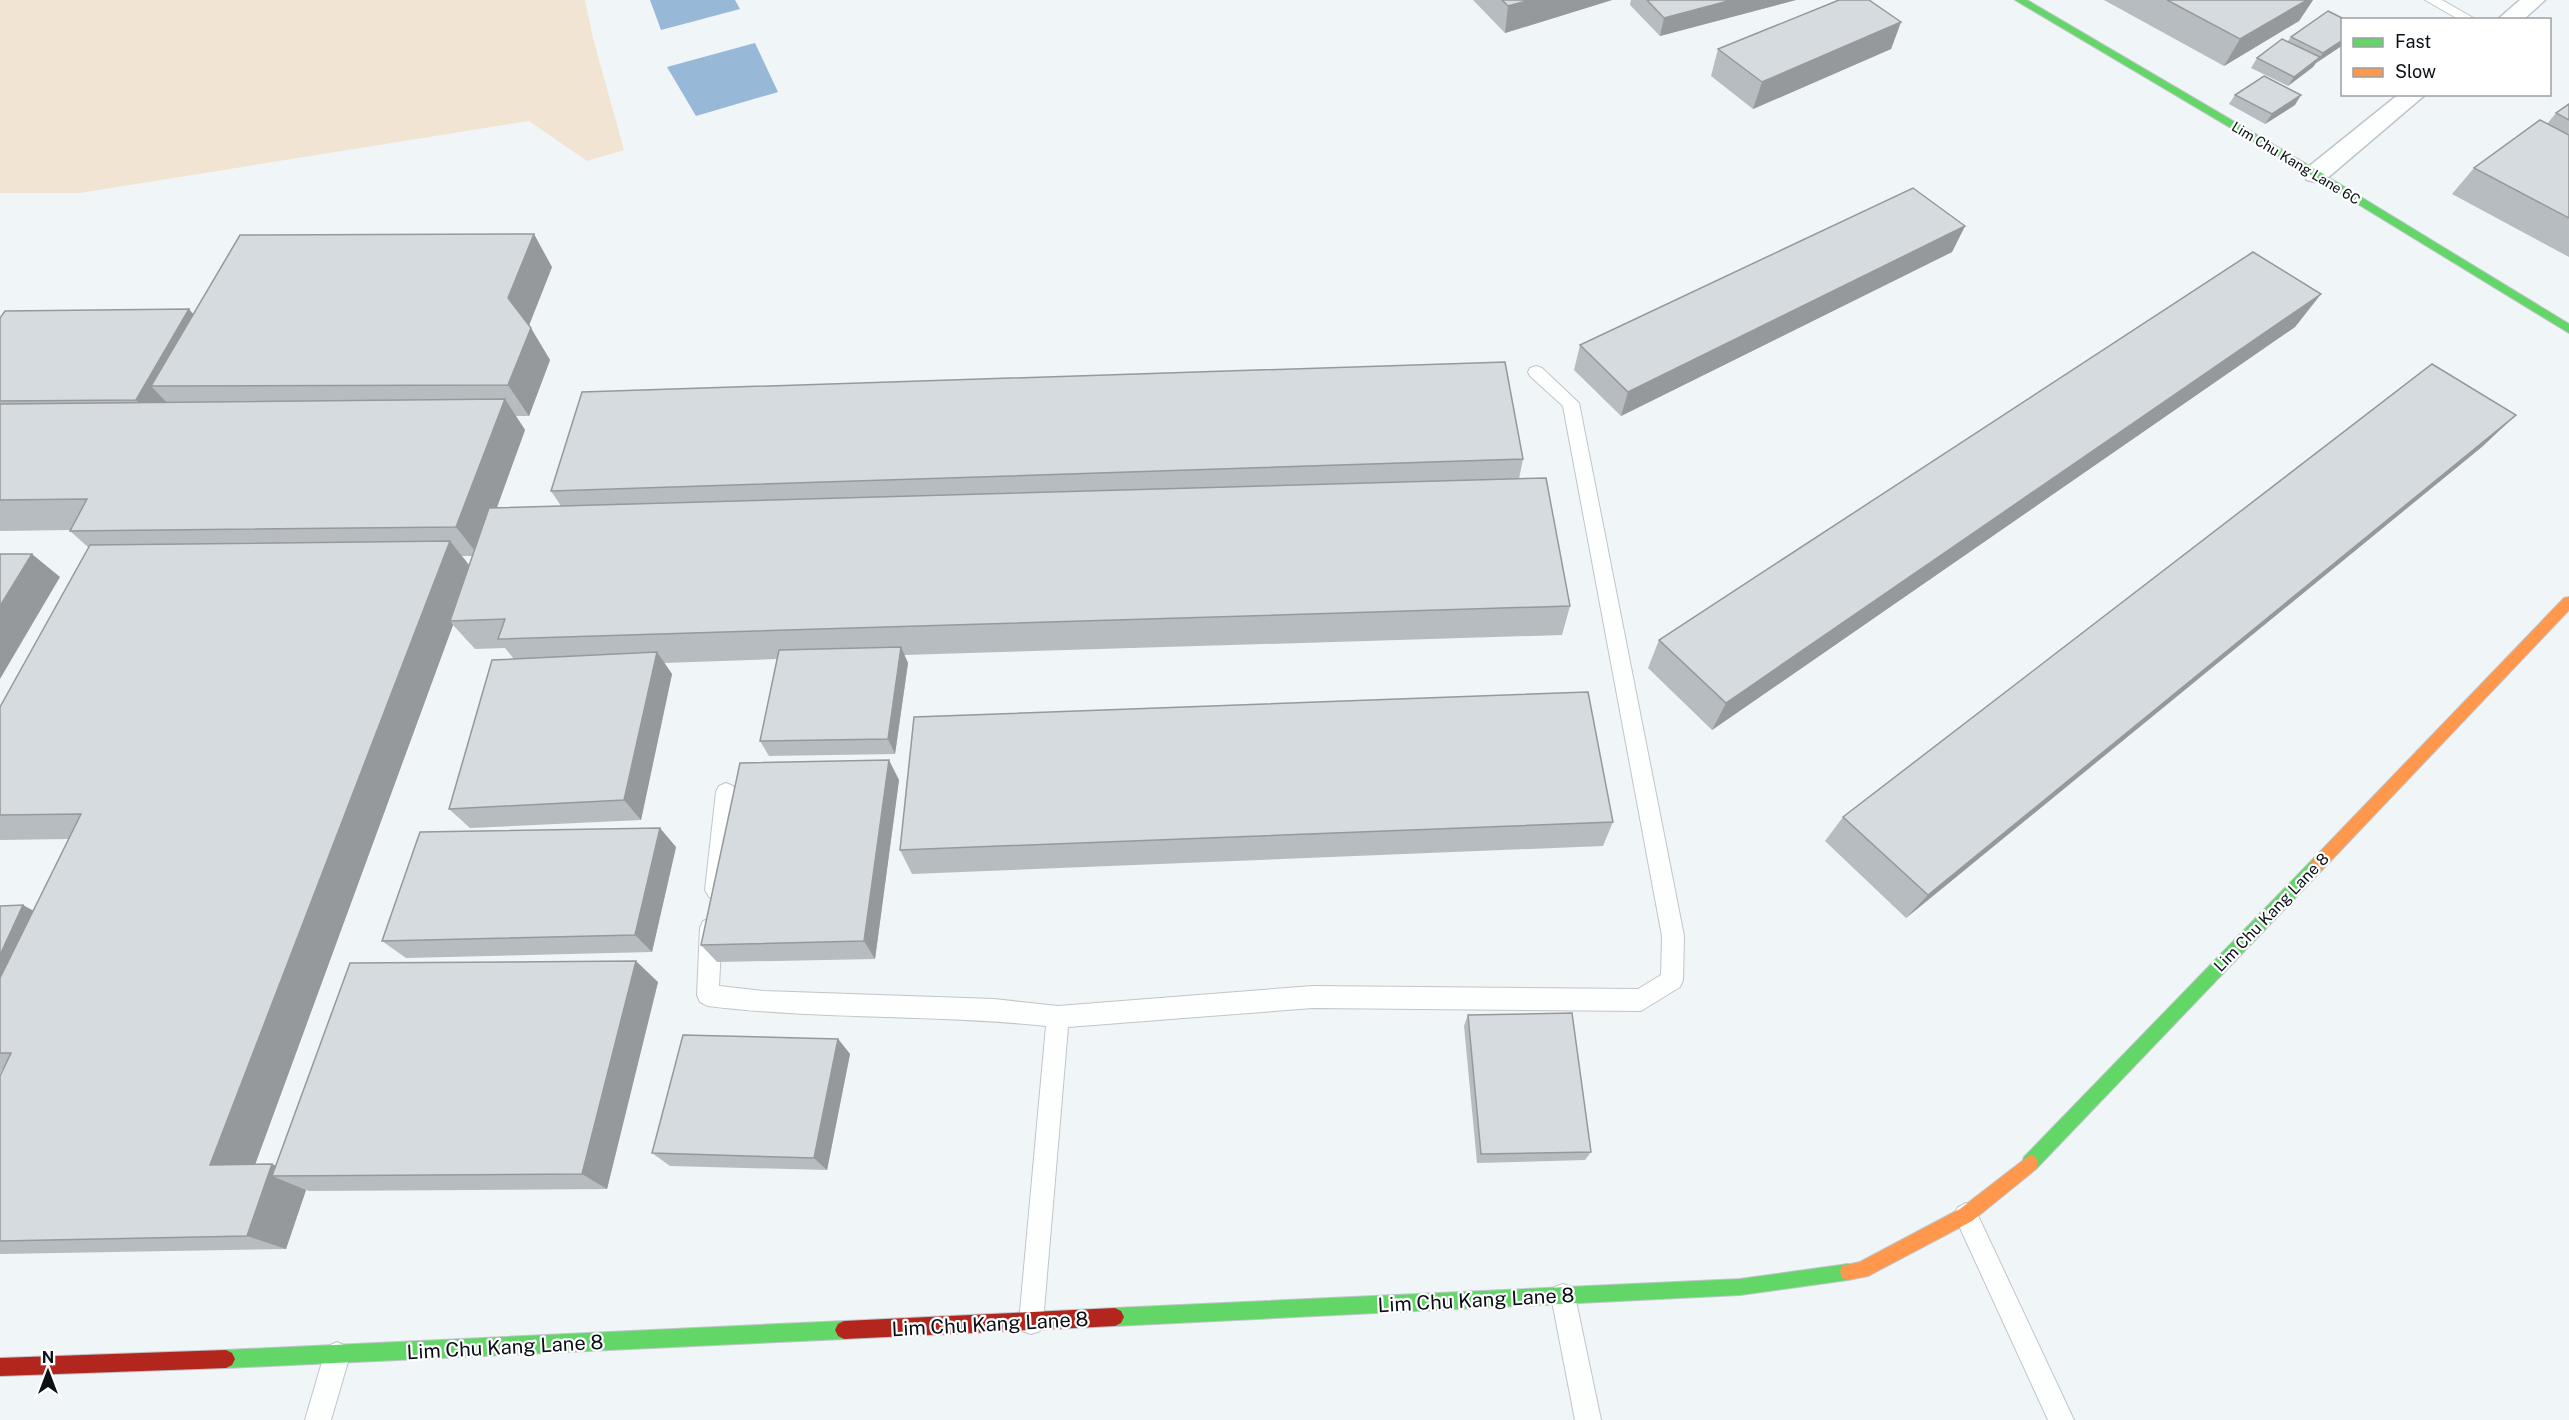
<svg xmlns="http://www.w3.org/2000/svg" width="2569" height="1420" font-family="'Public Sans',sans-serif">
	<rect width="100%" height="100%" fill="#f0f5f8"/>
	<path fill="#f2e4d2" d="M 0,0 L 585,0 L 593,38 L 624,150 L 587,161 L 529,121 L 80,193 L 0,193 Z"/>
	<g fill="#97b8d7">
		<path d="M 650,0 L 735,0 L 740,9 L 661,30 Z"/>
		<path d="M 755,43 L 778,92 L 696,116 L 667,67 Z"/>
	</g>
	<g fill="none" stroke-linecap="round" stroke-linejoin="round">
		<g stroke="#c0c5ca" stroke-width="2">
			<g id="lane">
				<path d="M 2425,0 L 2442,0 L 2477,20 L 2460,20 Z"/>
				<path d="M 1536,366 L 1542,368 L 1579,403 L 1684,936 L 1683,980 L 1680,987 L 1641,1011 L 1313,1008 L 1068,1027 L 1043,1322 L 1040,1331 L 1031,1334 L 1022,1331 L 1019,1322 L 1046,1026 C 934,1014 820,1020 708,1006 L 700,1002 L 697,995 L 700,928 L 703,921 L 711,918 L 719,921 L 722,928 L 719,986 L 764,991 L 994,999 L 1058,1006 L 1313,986 L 1638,989 L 1661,975 L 1662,936 L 1563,406 L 1530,376 L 1528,372 L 1530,368 Z"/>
				<path d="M 726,783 L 733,786 L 736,792 L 727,890 L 723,897 L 716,900 L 709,897 L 705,890 L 716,792 L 719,786 Z"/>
				<path d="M 1966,1203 L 1974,1207 L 2074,1420 L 2048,1420 L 1954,1215 L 1958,1207 Z"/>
				<path d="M 1563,1284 L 1572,1287 L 1575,1296 L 1601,1420 L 1575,1420 L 1551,1296 L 1554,1287 Z"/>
				<path d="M 337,1342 L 346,1346 L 350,1355 L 331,1420 L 305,1420 L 324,1355 L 328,1346 Z"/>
			</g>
		</g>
		<g stroke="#c0c5ca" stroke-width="3">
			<g id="street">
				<path d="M 2520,0 L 2545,0 L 2523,20 L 2497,20 Z"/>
				<path d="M 2399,94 L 2426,94 L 2325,180 L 2316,182 L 2307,180 L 2303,174 L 2307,168 Z"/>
			</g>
		</g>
		<g stroke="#c0c5ca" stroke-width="2">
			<g id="fast">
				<path d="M 2015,0 L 2027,0 L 2320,172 L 2569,324 L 2569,333 L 2312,176 Z"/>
				<path d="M 2318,857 L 2323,859 L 2325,864 L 2323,869 L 2036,1169 L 2030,1171 L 2024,1169 L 2022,1163 L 2024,1157 L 2313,859 Z"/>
				<path d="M 1848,1264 L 1854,1266 L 1856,1272 L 1854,1278 L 1848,1280 L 1740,1295 L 1115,1326 L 1109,1323 L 1106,1317 L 1109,1311 L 1115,1308 L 1740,1279 Z"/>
				<path d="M 844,1321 L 850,1324 L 853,1330 L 850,1336 L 844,1339 L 226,1368 L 220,1365 L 217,1359 L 220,1353 L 226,1350 Z"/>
			</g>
		</g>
		<g stroke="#c0c5ca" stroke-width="2">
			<g id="slow">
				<path d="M 2569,597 L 2569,610 L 2323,869 L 2318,871 L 2313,869 L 2311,864 L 2313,859 L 2564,598 Z"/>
				<path d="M 2030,1155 L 2036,1157 L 2038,1163 L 2036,1169 L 1972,1221 L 1868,1276 L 1848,1280 L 1842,1278 L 1840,1272 L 1842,1266 L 1860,1262 L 1960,1209 Z"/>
			</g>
		</g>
		<g stroke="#c0c5ca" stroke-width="2">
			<g id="jam">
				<path d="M 1115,1308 L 1121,1311 L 1124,1317 L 1121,1323 L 1115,1326 L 844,1339 L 838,1336 L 835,1330 L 838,1324 L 844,1321 Z"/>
				<path d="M 226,1350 L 232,1353 L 235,1359 L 232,1365 L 226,1368 L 0,1376 L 0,1358 Z"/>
			</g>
		</g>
		<use href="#lane" fill="#fdfefe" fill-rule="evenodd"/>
		<use href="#street" fill="#fdfefe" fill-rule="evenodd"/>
		<use href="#fast" fill="#63d668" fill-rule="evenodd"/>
		<use href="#slow" fill="#ff974d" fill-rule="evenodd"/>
		<use href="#jam" fill="#b3261e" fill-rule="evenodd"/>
	</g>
	<g fill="#b7bcc0" fill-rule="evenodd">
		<path d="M 1473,0 L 1612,0 L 1505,33 Z"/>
		<path d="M 1631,0 L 1796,0 L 1660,36 L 1630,5 Z"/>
		<path d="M 2104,0 L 2313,0 L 2299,21 L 2224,66 Z"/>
		<path d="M 2343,20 L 2343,45 L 2316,63 L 2313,67 L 2288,86 L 2251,68 L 2257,58 L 2287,42 L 2291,37 Z"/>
		<path d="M 1901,22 L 1891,49 L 1753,109 L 1711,76 L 1718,49 Z"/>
		<path d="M 2235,95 L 2295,105 L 2265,124 L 2229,104 Z"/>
		<path d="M 2569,104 L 2569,257 L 2452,194 L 2474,168 L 2547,124 L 2556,113 Z"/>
		<path d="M 1965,226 L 1952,252 L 1621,416 L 1574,370 L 1580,345 Z"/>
		<path d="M 552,267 L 529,326 L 550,360 L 529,416 L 516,416 L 525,430 L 497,508 L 561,506 L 551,491 L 1523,459 L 1519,479 L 1570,606 L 1562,635 L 904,655 L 908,663 L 895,754 L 769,756 L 760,741 L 777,659 L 664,663 L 672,674 L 641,820 L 470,828 L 449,809 L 514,659 L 505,648 L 475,649 L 453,625 L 255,1165 L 276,1166 L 658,982 L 607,1189 L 309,1191 L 306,1190 L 286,1249 L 0,1254 L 0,1076 L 3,1070 L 2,1069 L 0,1074 L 0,906 L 33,911 L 69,839 L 0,840 L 0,707 L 89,548 L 70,531 L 70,530 L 0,531 L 0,318 L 193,314 ZM 462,556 L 472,556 L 469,565 Z"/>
		<path d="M 2321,294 L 2295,327 L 1712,730 L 1648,668 L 1659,640 Z"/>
		<path d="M 2483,446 L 1906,918 L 1825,841 L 1843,817 Z"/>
		<path d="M 899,780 L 875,959 L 717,962 L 701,945 Z"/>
		<path d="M 1613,822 L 1603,846 L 912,874 L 900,850 Z"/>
		<path d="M 676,847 L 652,952 L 406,958 L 382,941 Z"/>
		<path d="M 1468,1015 L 1591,1152 L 1585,1160 L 1477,1163 L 1464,1026 Z"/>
		<path d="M 838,1039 L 850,1054 L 827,1170 L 670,1166 L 652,1153 Z"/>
	</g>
	<g fill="#95999c">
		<path d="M 1530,0 L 1612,0 L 1505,33 L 1508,6 Z"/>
		<path d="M 1732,0 L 1796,0 L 1660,36 L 1664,18 Z"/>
		<path d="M 2307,0 L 2313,0 L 2299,21 L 2224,66 L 2240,39 Z"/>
		<path d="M 1901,22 L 1891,49 L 1753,109 L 1762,82 Z"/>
		<path d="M 2343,40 L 2343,45 L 2316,63 L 2323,53 Z"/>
		<path d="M 2320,57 L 2313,67 L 2288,86 L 2294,77 Z"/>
		<path d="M 2301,95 L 2295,105 L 2265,124 L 2272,114 Z"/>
		<path d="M 1965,226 L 1952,252 L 1621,416 L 1628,392 Z"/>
		<path d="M 534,234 L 552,267 L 527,330 L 508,298 Z"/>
		<path d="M 2321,294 L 2295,327 L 1712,730 L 1726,703 Z"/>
		<path d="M 189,309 L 211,335 L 151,386 L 170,406 L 160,425 L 136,400 Z"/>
		<path d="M 531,328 L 550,360 L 529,416 L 508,385 Z"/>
		<path d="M 505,399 L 525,430 L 479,556 L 456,527 Z"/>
		<path d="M 2516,415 L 2483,446 L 1906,918 L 1928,895 Z"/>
		<path d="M 450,541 L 473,570 L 450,621 L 453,625 L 249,1181 L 210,1165 Z"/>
		<path d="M 32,554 L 60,577 L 0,679 L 0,606 Z"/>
		<path d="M 901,647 L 908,663 L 895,754 L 888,739 Z"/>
		<path d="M 657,652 L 672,674 L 641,820 L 624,800 Z"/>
		<path d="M 889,760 L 899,780 L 875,959 L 864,941 Z"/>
		<path d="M 660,828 L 676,847 L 652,952 L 635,935 Z"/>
		<path d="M 23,905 L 65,928 L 0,1053 L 0,955 Z"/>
		<path d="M 636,961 L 658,982 L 607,1189 L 582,1174 Z"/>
		<path d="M 838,1039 L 850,1054 L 827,1170 L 814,1158 Z"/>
		<path d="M 272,1164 L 301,1176 L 272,1176 L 306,1190 L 286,1249 L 247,1236 Z"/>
	</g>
	<g fill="#d5dbdf" stroke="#95999c" stroke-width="1.5">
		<path d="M 1502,0 L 1530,0 L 1508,6 Z"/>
		<path d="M 1647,0 L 1732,0 L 1664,18 Z"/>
		<path d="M 1839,0 L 1869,0 L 1901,22 L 1762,82 L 1718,49 Z"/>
		<path d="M 2167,0 L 2307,0 L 2240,39 Z"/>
		<path d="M 2328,11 L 2346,20 L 2343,20 L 2343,40 L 2323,53 L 2291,37 Z"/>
		<path d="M 2282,39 L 2320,57 L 2294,77 L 2257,58 Z"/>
		<path d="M 2264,76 L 2301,95 L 2272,114 L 2235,95 Z"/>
		<path d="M 2569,104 L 2569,120 L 2556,113 Z"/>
		<path d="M 2540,120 L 2569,135 L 2569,218 L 2474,168 Z"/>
		<path d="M 1913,188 L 1965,226 L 1628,392 L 1580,345 Z"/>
		<path d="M 534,234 L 508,298 L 531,328 L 508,385 L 151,386 L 240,235 Z"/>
		<path d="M 2253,252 L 2321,294 L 1726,703 L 1659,640 Z"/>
		<path d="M 189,309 L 136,400 L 0,401 L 0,318 L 5,311 Z"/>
		<path d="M 1505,362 L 1523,459 L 551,491 L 582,392 Z"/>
		<path d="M 2432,364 L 2516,415 L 1928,895 L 1843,817 Z"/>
		<path d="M 505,399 L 456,527 L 70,531 L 87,499 L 0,500 L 0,404 Z"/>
		<path d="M 1546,478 L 1570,606 L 498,639 L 505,619 L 450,621 L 489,508 Z"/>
		<path d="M 450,541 L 210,1165 L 272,1164 L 247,1236 L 0,1241 L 0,1076 L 11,1053 L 0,1053 L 0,978 L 81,814 L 0,815 L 0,707 L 90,545 Z"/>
		<path d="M 0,554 L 32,554 L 0,606 Z"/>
		<path d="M 901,647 L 888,739 L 760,741 L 779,650 Z"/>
		<path d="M 657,652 L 624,800 L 449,809 L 492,660 Z"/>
		<path d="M 1588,692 L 1613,822 L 900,850 L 914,717 Z"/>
		<path d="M 889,760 L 864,941 L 701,945 L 740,763 Z"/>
		<path d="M 660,828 L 635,935 L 382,941 L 420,832 Z"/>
		<path d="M 23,905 L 0,955 L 0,906 Z"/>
		<path d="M 636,961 L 582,1174 L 272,1176 L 350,963 Z"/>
		<path d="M 1572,1013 L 1591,1152 L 1481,1154 L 1468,1015 Z"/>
		<path d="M 683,1035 L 838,1039 L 814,1158 L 652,1153 Z"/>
	</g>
	<g text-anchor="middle" stroke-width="4.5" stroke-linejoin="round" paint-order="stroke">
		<g font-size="14" fill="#0a1016" stroke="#fff">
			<text transform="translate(2296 163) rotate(31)" y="5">Lim Chu Kang Lane 6C</text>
		</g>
		<g font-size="16" fill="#0a1016" stroke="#fff">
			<text transform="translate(2271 912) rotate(-46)" y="6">Lim Chu Kang Lane 8</text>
		</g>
		<g font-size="20" fill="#0a1016" stroke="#fff">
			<text transform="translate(1476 1300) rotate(-3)" y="7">Lim Chu Kang Lane 8</text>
			<text transform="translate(990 1324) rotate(-3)" y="7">Lim Chu Kang Lane 8</text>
			<text transform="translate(505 1347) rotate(-3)" y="7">Lim Chu Kang Lane 8</text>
		</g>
	</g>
	<rect x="2341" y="18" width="210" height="78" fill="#ffffff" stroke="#9d9fa2" stroke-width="1.5"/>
	<rect x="2353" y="38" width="30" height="9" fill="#63d668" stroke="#9d9fa2" stroke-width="1.5"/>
	<text x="2395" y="48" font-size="18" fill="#0a1016">Fast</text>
	<rect x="2353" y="68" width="30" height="9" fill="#ff974d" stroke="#9d9fa2" stroke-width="1.5"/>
	<text x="2395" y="78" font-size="18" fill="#0a1016">Slow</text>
	<g transform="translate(48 1372)" stroke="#ffffff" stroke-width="4.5" paint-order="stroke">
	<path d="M0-4.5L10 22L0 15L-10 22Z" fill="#0a1016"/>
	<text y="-9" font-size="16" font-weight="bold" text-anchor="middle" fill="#0a1016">N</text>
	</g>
</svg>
